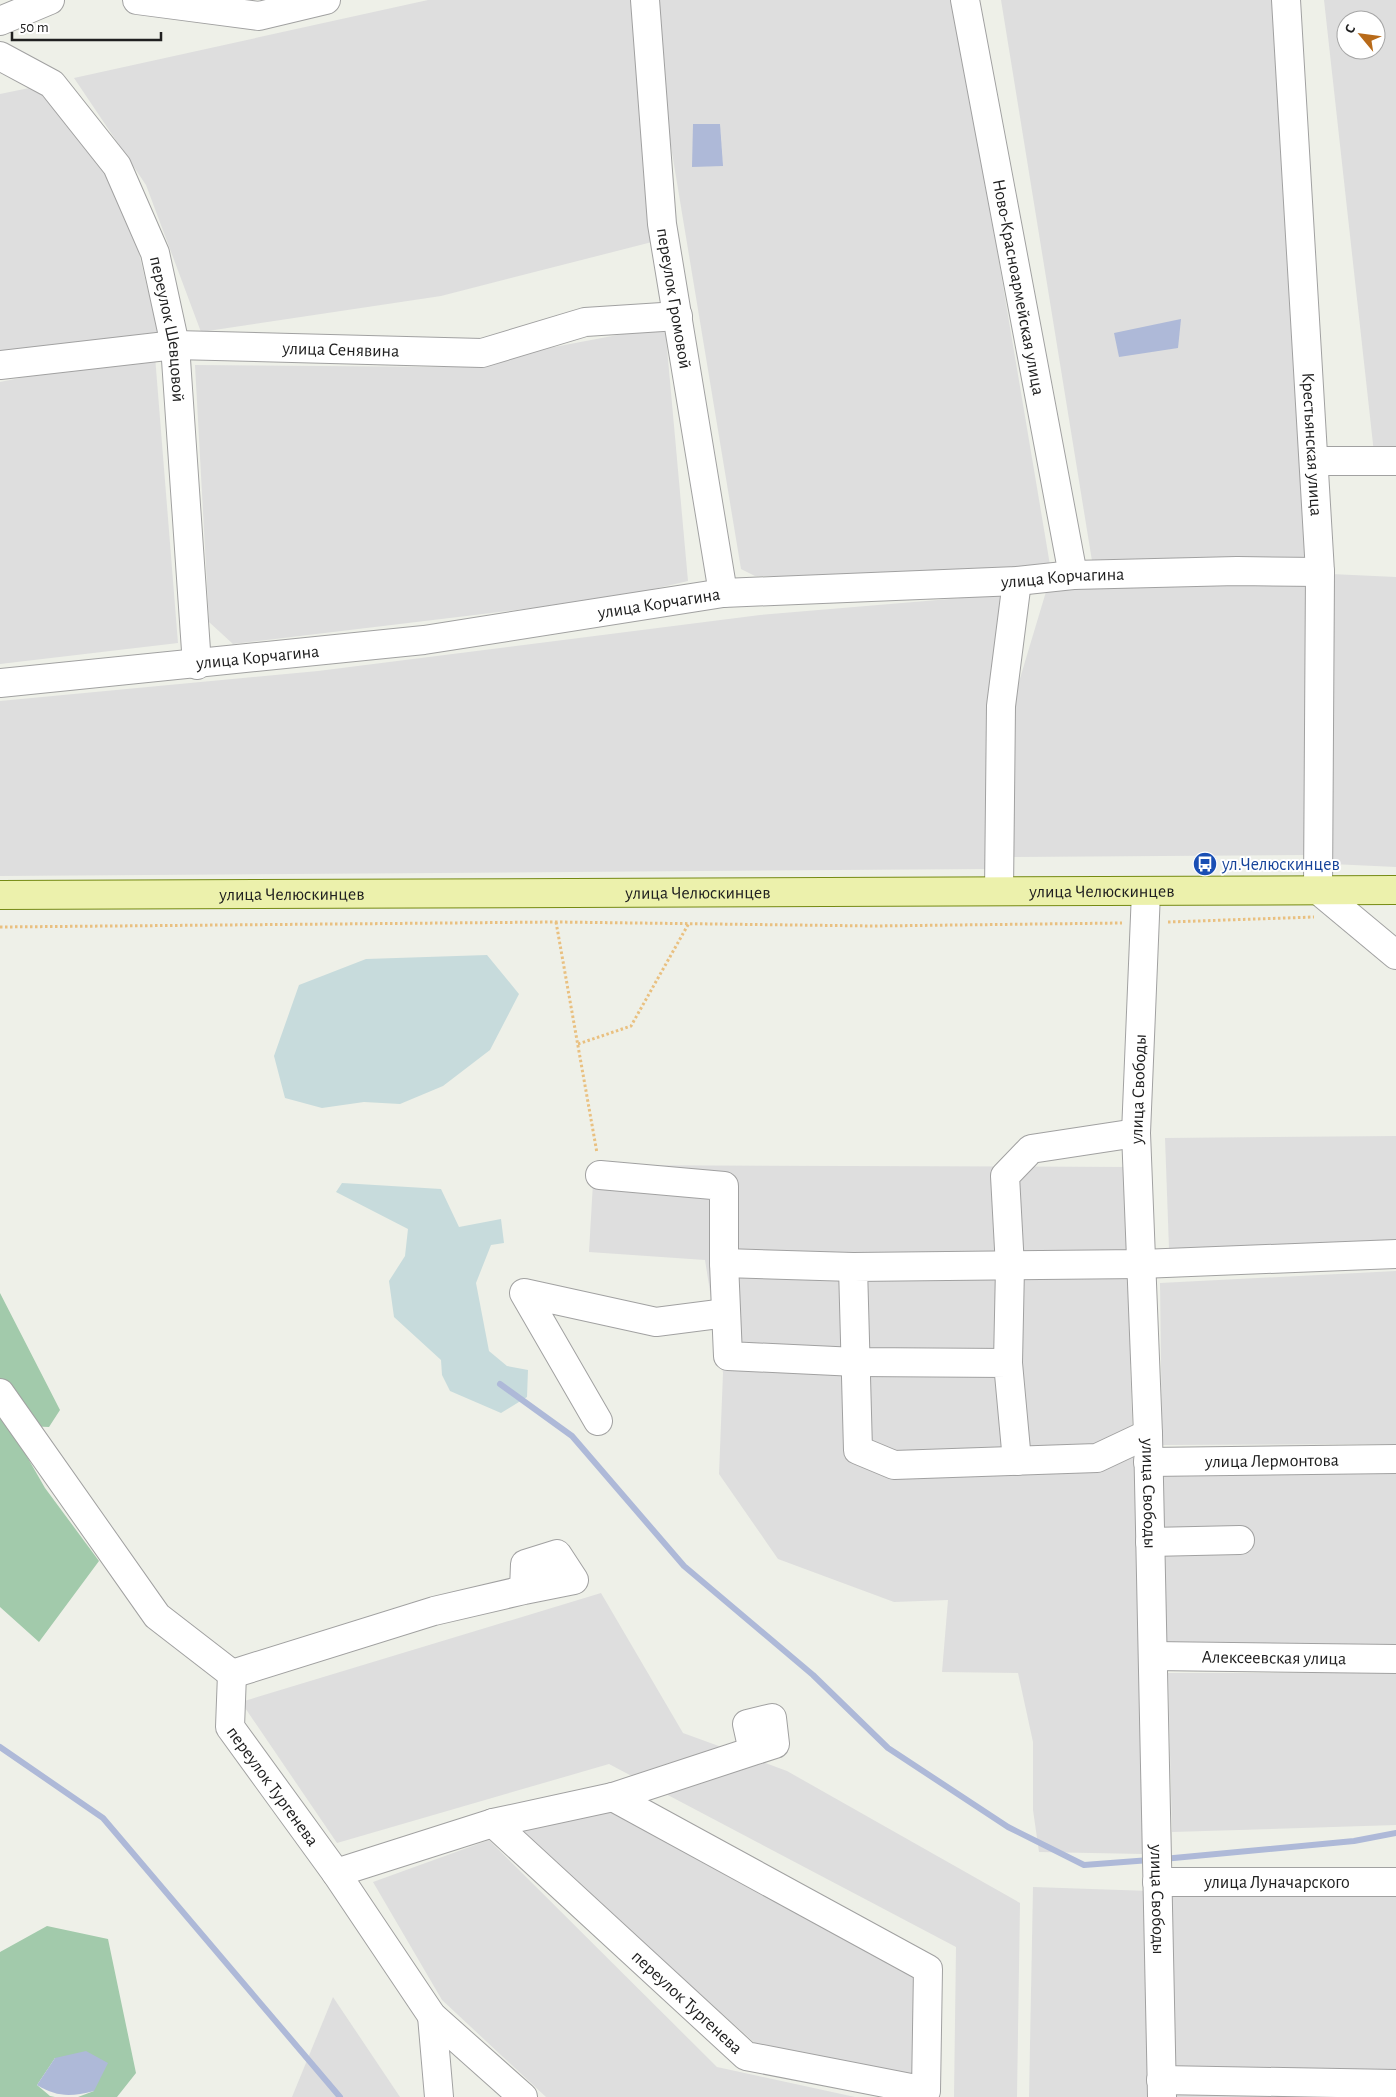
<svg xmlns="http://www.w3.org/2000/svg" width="1396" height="2097" font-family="'Alegreya Sans',sans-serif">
	<rect width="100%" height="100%" fill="#eef0e8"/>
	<g fill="#dedede" fill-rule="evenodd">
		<path d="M 428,0 L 632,0 L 652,242 L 441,296 L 201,332 L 146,185 L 74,78 Z"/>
		<path d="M 651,0 L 955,0 L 1050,565 L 985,576 L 755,576 L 741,569 L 652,32 Z"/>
		<path d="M 1001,0 L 1276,0 L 1307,560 L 1092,561 Z"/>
		<path d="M 1324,0 L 1396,0 L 1396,452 L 1374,453 ZM 1346,20 L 1376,20 L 1376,50 L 1346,50 Z"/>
		<path d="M 39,86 L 55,100 L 127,204 L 158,332 L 0,354 L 0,94 Z"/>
		<path d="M 665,326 L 688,581 L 616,598 L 233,644 L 209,622 L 195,365 L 449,367 Z"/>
		<path d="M 155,356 L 178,643 L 0,664 L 0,382 L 98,362 Z"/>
		<path d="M 1331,574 L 1396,577 L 1396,867 L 1332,864 Z"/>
		<path d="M 1309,583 L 1307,855 L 1007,857 L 1012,705 L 1048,585 Z"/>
		<path d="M 1009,594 L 988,869 L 0,876 L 0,701 L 318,671 L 760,615 Z"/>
		<path d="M 1396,1136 L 1396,1243 L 1169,1249 L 1165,1138 Z"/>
		<path d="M 594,1165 L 1131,1167 L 1140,1361 L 1130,1364 L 1142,1673 L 1144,1854 L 1039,1852 L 1033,1810 L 1033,1742 L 1018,1673 L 942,1672 L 948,1600 L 894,1602 L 778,1559 L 719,1474 L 723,1373 L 705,1260 L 589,1252 Z"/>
		<path d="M 1396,1271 L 1396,1444 L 1162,1445 L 1160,1283 Z"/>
		<path d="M 1396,1470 L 1396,1648 L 1164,1643 L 1158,1473 Z"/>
		<path d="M 601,1593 L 683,1733 L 787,1771 L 1020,1903 L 1017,2097 L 954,2097 L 956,1947 L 609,1764 L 337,1843 L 241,1702 Z"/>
		<path d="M 1168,1673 L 1396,1673 L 1396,1825 L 1172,1832 Z"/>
		<path d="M 605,1808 L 916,1974 L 913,2076 L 757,2045 L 514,1827 Z"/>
		<path d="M 489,1840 L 717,2067 L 855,2097 L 546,2097 L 442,2000 L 373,1882 Z"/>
		<path d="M 1033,1887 L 1150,1891 L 1153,2097 L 1029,2097 Z"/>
		<path d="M 1396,1890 L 1396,2071 L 1172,2069 L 1172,1891 Z"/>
		<path d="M 333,1997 L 400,2097 L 292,2097 Z"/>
		<path d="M 1177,2094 L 1396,2097 L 1177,2097 Z"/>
	</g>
	<g fill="#a2caab">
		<path d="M 0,1293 L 60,1410 L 49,1427 L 25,1426 L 2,1413 L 45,1488 L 99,1561 L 39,1642 L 0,1607 Z"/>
		<path d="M 47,1926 L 108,1939 L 136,2073 L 117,2097 L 78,2097 L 94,2091 L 55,2058 L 37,2085 L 50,2096 L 55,2097 L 0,2097 L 0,1952 Z"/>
	</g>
	<g fill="#c7dbdc">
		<path d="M 487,955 L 519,994 L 490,1050 L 443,1086 L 400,1104 L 364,1102 L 322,1108 L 285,1098 L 274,1056 L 299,985 L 366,959 Z"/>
		<path d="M 342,1183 L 441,1189 L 459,1227 L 501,1219 L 504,1243 L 491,1245 L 476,1283 L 489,1351 L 507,1366 L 528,1370 L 527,1397 L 501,1413 L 450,1391 L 442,1375 L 441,1360 L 394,1317 L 389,1281 L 405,1256 L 408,1229 L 336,1192 Z"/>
	</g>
	<g fill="#aeb9d8">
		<path d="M 693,124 L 720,124 L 723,166 L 692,167 Z"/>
		<path d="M 1181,319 L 1178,348 L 1119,357 L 1114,333 Z"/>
		<path d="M 86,2051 L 108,2063 L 94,2091 C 70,2097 57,2097 37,2085 L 55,2058 Z"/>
	</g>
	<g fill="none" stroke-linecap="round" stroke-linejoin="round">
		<g stroke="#aeb9d8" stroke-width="6">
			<path d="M 500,1384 L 572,1436 L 684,1566 L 813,1675 L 888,1748 L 1008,1827 L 1084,1865 L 1150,1860"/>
			<path d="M 0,1747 L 103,1818 L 340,2097"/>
			<path d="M 1163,1859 L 1354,1841 L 1396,1833"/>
		</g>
		<g stroke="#a1a1a1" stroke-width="30">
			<g id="minor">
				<path d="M 137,0 L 259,16 L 326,0"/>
				<path id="s1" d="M 645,0 L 662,224 L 723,593"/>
				<path id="s2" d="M 965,0 L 1073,575"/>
				<path id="s3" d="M 1286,0 L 1320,572 L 1318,890 L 1396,955"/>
				<path d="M 0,21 L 50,0"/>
				<path id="s4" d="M 0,56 L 52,84 L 117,166 L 155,253 L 175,345 L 197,665"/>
				<path id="s5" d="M 0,365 L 175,345 L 482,353 L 585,322 L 678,316"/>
				<path d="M 1314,461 L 1396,461"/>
				<path id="s6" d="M 0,683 L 424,640 L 723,593 L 1017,581 L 1073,575 L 1237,571 L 1320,572"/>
				<path d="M 999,891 L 1001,706 L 1017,581"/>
				<path id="s7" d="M 1146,892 L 1136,1133 L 1148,1434 L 1162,2097"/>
				<path d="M 600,1175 L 724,1186 L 724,1263"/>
				<path d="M 853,1267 L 724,1263 L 728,1356 L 856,1362 L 1008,1363 L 1017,1461"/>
				<path d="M 1008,1363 L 1010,1267 L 1005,1176 L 1031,1149 L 1136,1133"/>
				<path d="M 0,1393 L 157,1616 L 232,1674"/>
				<path d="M 598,1421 L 524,1293 L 656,1322 L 726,1313"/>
				<path d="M 1148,1434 L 1097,1458 L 894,1465 L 858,1450 L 853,1267 L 1141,1264 L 1396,1254"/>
				<path id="s8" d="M 1148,1462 L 1396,1459"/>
				<path d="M 1150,1542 L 1240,1540"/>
				<path id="s9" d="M 1153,1656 L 1396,1659"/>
				<path id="s10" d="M 232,1674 L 230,1727 L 336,1873 L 432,2016 L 523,2097"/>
				<path d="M 232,1674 L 434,1611 L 524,1590 L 525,1564 L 557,1554 L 574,1580 L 524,1590"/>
				<path id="s11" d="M 493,1823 L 746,2056 L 926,2091 L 928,1969 L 613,1797"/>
				<path d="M 336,1873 L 493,1823 L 613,1797 L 753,1751 L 747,1724 L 772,1718 L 775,1744 L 753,1751"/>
				<path id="s12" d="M 1157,1882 L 1396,1882"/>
				<path d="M 432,2016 L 439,2097"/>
				<path d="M 1161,2080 L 1396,2084"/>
			</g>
		</g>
		<g stroke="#758a13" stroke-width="30">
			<g id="major">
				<path id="s13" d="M 0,895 L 1396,890"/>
			</g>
		</g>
		<g stroke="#e9c080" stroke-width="3" stroke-dasharray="2.5 2.5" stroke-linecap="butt">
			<path d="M 556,922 L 597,1153"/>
			<path d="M 1168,922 L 1314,917"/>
			<path d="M 0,927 L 556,922 L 874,926 L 1122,923"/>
			<path d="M 578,1044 L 631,1026 L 689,923"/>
		</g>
		<use href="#minor" stroke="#fff" stroke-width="28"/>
		<use href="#major" stroke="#ecf1ac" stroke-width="28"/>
	</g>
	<defs>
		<g id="bus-disc" transform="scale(1.25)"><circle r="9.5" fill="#1a4fb4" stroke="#fff"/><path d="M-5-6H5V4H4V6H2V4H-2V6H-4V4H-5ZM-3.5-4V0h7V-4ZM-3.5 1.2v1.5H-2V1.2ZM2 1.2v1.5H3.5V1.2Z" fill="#fff"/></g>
	</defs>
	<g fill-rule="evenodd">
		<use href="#bus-disc" x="1205" y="864"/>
	</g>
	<g text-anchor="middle" stroke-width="4" stroke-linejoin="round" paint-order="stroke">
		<g font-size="18" fill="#202020" stroke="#fff">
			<text dy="6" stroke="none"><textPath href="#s2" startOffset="292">Ново-Красноармейская улица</textPath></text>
			<text dy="6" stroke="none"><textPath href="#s1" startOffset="300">переулок Громовой</textPath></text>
			<text dy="6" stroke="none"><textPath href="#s4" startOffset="336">переулок Шевцовой</textPath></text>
			<text dy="6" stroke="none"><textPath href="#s5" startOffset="342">улица Сенявина</textPath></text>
			<text dy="6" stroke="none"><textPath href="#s3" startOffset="445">Крестьянская улица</textPath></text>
			<text dy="6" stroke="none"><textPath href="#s6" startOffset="1069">улица Корчагина</textPath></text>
			<text dy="6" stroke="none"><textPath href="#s6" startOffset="664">улица Корчагина</textPath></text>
			<text dy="6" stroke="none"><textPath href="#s6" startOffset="259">улица Корчагина</textPath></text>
			<text dy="6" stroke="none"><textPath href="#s13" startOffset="1102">улица Челюскинцев</textPath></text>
			<text dy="6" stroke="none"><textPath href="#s13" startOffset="698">улица Челюскинцев</textPath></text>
			<text dy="6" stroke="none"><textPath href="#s13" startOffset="292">улица Челюскинцев</textPath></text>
			<text transform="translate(1138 1089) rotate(-88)" y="6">улица Свободы</text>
			<text dy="6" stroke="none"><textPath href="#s8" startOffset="124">улица Лермонтова</textPath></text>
			<text dy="6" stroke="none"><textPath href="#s7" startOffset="602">улица Свободы</textPath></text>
			<text dy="6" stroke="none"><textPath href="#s9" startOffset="121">Алексеевская улица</textPath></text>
			<text dy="6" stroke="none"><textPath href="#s10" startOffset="126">переулок Тургенева</textPath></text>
			<text dy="6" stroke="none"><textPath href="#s12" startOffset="120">улица Луначарского</textPath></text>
			<text dy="6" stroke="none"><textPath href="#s7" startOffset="1008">улица Свободы</textPath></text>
			<text dy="6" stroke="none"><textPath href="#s11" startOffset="264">переулок Тургенева</textPath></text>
		</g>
		<g font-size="18" fill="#164399" stroke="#fff" text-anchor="start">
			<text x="1222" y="870">ул.Челюскинцев</text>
		</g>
	</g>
	<g transform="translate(1361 35) rotate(299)"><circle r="24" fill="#ffffff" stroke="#a6a6a6"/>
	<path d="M0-4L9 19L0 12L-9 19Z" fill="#b86a19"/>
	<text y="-8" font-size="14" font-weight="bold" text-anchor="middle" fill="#202020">С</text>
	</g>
	<path d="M12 32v8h149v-8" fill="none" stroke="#202020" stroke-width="2.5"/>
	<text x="20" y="32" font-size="15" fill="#202020" stroke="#ffffff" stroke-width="4" paint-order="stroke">50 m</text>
</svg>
